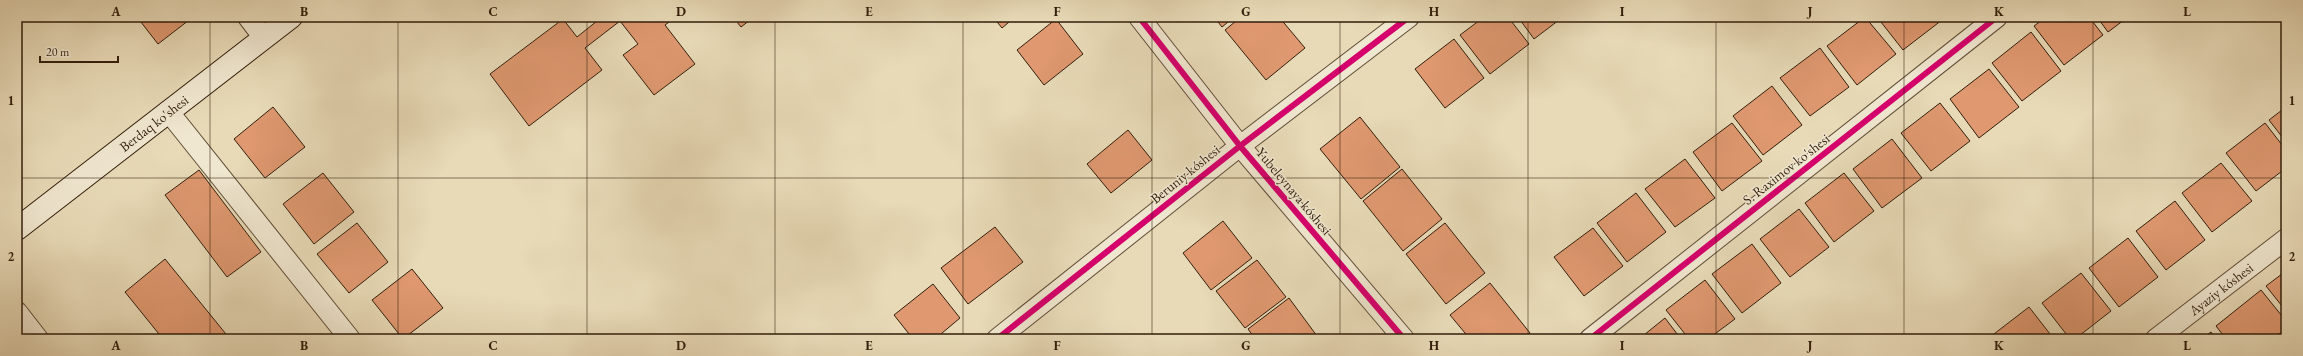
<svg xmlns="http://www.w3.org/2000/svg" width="2303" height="356" font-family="'EB Garamond',serif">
	<rect width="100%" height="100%" fill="#e8dab7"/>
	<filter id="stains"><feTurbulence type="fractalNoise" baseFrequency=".005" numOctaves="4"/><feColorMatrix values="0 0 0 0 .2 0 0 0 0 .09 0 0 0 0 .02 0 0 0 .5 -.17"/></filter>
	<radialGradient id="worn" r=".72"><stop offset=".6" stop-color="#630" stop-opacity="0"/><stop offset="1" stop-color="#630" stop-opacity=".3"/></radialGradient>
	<g fill="#df9870" stroke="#321e0b">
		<path d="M 137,17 L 193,17 L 158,44 Z"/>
		<path d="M 602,17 L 676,17 L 665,25 L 695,64 L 654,95 L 623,55 L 638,44 L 620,21 L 585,48 L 602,70 L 529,126 L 490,74 L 563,19 L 577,37 Z"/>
		<path d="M 733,17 L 754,17 L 741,27 Z"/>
		<path d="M 993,17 L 1015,17 L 1002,28 Z"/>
		<path d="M 1214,17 L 1234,17 L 1222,27 Z"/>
		<path d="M 1241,17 L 1279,17 L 1305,48 L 1266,80 L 1225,30 Z"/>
		<path d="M 1484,17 L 1508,17 L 1529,44 L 1490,74 L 1460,35 Z"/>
		<path d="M 1518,17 L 1563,17 L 1534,39 Z"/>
		<path d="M 1865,17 L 1896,54 L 1857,85 L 1827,46 Z"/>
		<path d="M 1877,17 L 1939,17 L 1942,20 L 1903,50 Z"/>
		<path d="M 2046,17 L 2089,17 L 2103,35 L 2064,65 L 2034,26 Z"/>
		<path d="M 2097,17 L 2128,17 L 2108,32 Z"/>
		<path d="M 1056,19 L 1083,54 L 1044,85 L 1017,50 Z"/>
		<path d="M 2031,32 L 2061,71 L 2022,101 L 1992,63 Z"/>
		<path d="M 1454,39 L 1484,78 L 1445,108 L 1415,69 Z"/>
		<path d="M 1820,48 L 1849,87 L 1810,116 L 1780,78 Z"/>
		<path d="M 1989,69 L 2019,107 L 1979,138 L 1950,99 Z"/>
		<path d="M 1772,86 L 1802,125 L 1763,155 L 1733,116 Z"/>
		<path d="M 1940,103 L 1970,141 L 1931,171 L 1901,133 Z"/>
		<path d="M 273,107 L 305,147 L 265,178 L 234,139 Z"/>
		<path d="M 2286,107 L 2286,142 L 2269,120 Z"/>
		<path d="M 1360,117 L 1400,167 L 1361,199 L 1320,149 Z"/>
		<path d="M 1732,123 L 1762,161 L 1722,191 L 1693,152 Z"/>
		<path d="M 2265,123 L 2286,150 L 2286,168 L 2256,191 L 2226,153 Z"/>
		<path d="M 1128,130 L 1152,160 L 1111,193 L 1087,164 Z"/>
		<path d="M 1892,139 L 1922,178 L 1882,208 L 1853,169 Z"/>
		<path d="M 1685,159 L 1715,198 L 1675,227 L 1645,189 Z"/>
		<path d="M 2221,163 L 2252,201 L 2212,232 L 2182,193 Z"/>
		<path d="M 1402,169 L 1442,219 L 1403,251 L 1363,201 Z"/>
		<path d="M 199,170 L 261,252 L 227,277 L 165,195 Z"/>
		<path d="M 323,173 L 354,212 L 314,244 L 283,204 Z"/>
		<path d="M 1844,173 L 1874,211 L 1834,242 L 1805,203 Z"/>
		<path d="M 1636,193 L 1666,232 L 1627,262 L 1597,223 Z"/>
		<path d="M 2175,201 L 2205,240 L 2166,270 L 2136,231 Z"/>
		<path d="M 1799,209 L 1829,247 L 1790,277 L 1760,239 Z"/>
		<path d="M 1223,221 L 1252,258 L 1211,290 L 1183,253 Z"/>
		<path d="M 357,223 L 388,262 L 349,293 L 317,254 Z"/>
		<path d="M 1445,223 L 1485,273 L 1446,304 L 1406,254 Z"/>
		<path d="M 995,227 L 1023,262 L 968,304 L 941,268 Z"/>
		<path d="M 1593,228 L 1623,266 L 1584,296 L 1554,257 Z"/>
		<path d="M 2128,238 L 2158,277 L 2119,307 L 2089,268 Z"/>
		<path d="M 1752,244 L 1781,283 L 1742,313 L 1712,274 Z"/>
		<path d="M 165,259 L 230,339 L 163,339 L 125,292 Z"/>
		<path d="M 1257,260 L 1286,297 L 1245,328 L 1216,291 Z"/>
		<path d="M 412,269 L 443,308 L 403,339 L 372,300 Z"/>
		<path d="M 2286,271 L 2286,311 L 2266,286 Z"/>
		<path d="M 2081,273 L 2111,311 L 2075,339 L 2070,339 L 2042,303 Z"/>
		<path d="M 1705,280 L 1735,319 L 1708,339 L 1689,339 L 1666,310 Z"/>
		<path d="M 1490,283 L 1530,333 L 1523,339 L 1470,339 L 1450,315 Z"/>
		<path d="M 933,284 L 960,318 L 935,339 L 913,339 L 894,315 Z"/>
		<path d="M 2261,290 L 2286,321 L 2286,328 L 2273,339 L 2226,339 L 2216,326 Z"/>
		<path d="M 1289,298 L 1317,336 L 1313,339 L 1255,339 L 1248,329 Z"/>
		<path d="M 2029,307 L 2054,339 L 1992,339 L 1990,337 Z"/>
		<path d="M 1665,318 L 1681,339 L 1639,339 Z"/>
		<path d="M 2211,332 L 2216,339 L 2201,339 Z"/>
		<path d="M 1323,335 L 1326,339 L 1318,339 Z"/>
	</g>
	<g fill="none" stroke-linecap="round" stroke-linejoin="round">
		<g stroke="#604d36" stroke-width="22">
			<g id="street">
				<path d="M 248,17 L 264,38"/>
				<path d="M 1139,17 L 1240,146 L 1404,339"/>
				<path d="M 168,111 L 350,339"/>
				<path d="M 17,312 L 38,339"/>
				<path d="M 997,339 L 1240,146 L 1409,17"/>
				<path d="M 1590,339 L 1997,17"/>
				<path id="s1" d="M 2156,339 L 2286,239"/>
			</g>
		</g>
		<g stroke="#321e0b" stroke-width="24">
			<g id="secondary">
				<path id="s2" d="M 17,229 L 291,17"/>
			</g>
		</g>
		<use href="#street" stroke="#f0e7d0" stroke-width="20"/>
		<use href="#secondary" stroke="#f0e7d0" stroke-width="22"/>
		<g stroke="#f0e7d0" stroke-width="8">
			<g id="cycleway">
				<path d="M 1139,17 L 1240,146 L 1404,339"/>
				<path d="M 997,339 L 1240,146 L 1409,17"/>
				<path d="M 1590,339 L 1997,17"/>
			</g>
		</g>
		<use href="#cycleway" stroke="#d6006c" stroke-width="6"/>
	</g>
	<path fill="none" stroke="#321e0b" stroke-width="1" stroke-opacity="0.55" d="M 210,17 L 210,339M 398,17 L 398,339M 587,17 L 587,339M 775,17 L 775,339M 963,17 L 963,339M 1152,17 L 1152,339M 1340,17 L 1340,339M 1528,17 L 1528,339M 1716,17 L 1716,339M 1904,17 L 1904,339M 2093,17 L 2093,339M 17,178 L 2286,178"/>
	<g text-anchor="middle" stroke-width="3" stroke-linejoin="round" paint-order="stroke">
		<g font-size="14" fill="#321e0b" stroke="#f0e7d0">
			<text dy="5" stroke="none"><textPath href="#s2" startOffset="173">Berdaq ko'shesi</textPath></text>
			<text transform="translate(1786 169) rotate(-38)" y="5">S. Raximov ko'shesi</text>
			<text transform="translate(1185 174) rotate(-39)" y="5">Beruniy kóshesi</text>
			<text transform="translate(1294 191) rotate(50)" y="5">Yubeleynaya kóshesi</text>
			<text dy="5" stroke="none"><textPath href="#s1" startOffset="82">Ayaziy kóshesi</textPath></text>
		</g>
	</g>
	<rect width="2303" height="356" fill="none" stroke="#e8dab7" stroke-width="44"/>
	<path d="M40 56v6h78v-6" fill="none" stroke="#321e0b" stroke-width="2"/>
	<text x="46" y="56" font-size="12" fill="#321e0b" stroke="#f0e7d0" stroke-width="3" paint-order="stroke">20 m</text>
	<rect x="22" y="22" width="2259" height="312" fill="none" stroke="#321e0b" stroke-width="1.5"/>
	<g font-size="13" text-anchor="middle" font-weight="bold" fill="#321e0b">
		<text x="116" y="16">A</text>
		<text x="304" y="16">B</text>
		<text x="493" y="16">C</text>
		<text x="681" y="16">D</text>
		<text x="869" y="16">E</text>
		<text x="1057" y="16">F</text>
		<text x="1246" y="16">G</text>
		<text x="1434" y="16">H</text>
		<text x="1622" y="16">I</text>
		<text x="1810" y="16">J</text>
		<text x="1999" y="16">K</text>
		<text x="2187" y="16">L</text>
		<text x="11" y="105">1</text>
		<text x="2292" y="105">1</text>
		<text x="11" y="261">2</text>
		<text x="2292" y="261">2</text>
		<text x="116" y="350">A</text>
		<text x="304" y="350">B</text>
		<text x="493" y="350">C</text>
		<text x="681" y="350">D</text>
		<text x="869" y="350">E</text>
		<text x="1057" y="350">F</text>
		<text x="1246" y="350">G</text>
		<text x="1434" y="350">H</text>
		<text x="1622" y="350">I</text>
		<text x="1810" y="350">J</text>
		<text x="1999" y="350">K</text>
		<text x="2187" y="350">L</text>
	</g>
	<rect width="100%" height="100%" filter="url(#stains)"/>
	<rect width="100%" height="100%" fill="url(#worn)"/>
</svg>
